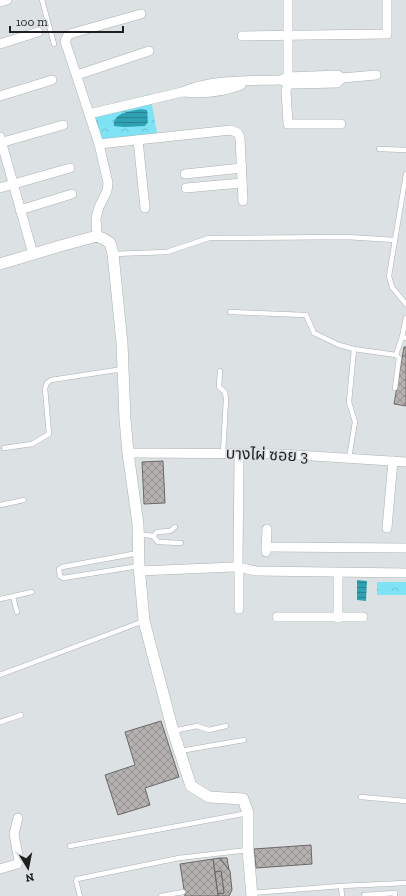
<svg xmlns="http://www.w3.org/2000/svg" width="406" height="896" font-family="'Zilla Slab','Noto Sans Thai',serif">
	<defs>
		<pattern id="forest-crowns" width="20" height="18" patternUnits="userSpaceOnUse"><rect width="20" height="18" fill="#7ee3f4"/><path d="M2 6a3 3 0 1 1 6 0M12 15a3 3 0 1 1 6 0" fill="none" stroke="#6cc2d1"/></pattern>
		<pattern id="water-rules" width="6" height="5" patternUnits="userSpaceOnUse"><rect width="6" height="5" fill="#2ea2b3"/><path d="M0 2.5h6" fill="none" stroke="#278491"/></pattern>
		<pattern id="building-cross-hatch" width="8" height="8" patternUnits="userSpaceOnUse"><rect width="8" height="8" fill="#b6b1b1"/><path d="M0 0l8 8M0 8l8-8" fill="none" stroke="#939090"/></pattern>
	</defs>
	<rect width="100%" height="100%" fill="#dce2e3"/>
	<g fill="url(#forest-crowns)">
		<path d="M 150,94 L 158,138 L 99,144 L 89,114 Z"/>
		<rect x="377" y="582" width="29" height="13"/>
	</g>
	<g fill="url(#water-rules)">
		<path d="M 141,109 L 147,110 L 148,122 L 145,126 L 124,127 L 114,126 C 112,113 131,111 141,109 Z"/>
		<path d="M 357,580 L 367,581 L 366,601 L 357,600 Z"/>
	</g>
	<g fill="url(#building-cross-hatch)" stroke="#6c6868">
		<path d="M 404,347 L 406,347 L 406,406 L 394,404 Z"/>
		<path d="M 163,461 L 165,503 L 144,504 L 142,462 Z"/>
		<path d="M 161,721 L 179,777 L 145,788 L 150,805 L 118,815 L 105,775 L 135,765 L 125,732 Z"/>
		<path d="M 311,845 L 312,864 L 256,868 L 254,849 Z"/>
		<path d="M 220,858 L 230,871 L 232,890 L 229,896 L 218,896 L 218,894 L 224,893 L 221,871 L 215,872 L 213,859 Z"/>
		<path d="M 220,858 L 227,858 L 229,870 Z"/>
		<path d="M 213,859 L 218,896 L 185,896 L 180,864 Z"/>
		<path d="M 221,871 L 224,893 L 218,894 L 215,872 Z"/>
	</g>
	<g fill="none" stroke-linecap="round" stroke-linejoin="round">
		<g stroke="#abb0b1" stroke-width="5.5">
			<g id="service">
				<path d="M 42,0 L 54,44"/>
				<path d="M 379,149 L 406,150"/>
				<path d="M 406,174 L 389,276 L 392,287 L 406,304"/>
				<path d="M 113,254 L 167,252 L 209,238 L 347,237 L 395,240"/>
				<path d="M 230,312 L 306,315 L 314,333 L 339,345 L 354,349 L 396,355 L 399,358 L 395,388"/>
				<path d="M 406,318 L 402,337 L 406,338"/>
				<path d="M 396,355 L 402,337"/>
				<path d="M 220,371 L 219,387 L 225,392 L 226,399 L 223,453"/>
				<path d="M 4,448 L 32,444 L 49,434 L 45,388 L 47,383 L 51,380 L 123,369"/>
				<path d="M 349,458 L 355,422 L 349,402 L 354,349"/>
				<path d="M 0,505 L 24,500"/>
				<path d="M 138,534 L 153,536 L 158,542 L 181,543"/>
				<path d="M 153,536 L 157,532 L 170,531 L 175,527"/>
				<path d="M 138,553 L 62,567 L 59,569 L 60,576 L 63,578 L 139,566"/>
				<path d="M 13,597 L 17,612"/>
				<path d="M 0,599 L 32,592"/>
				<path d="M 0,675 L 144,621"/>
				<path d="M 0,722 L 21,715"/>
				<path d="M 173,731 L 197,726 L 209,730 L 226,726"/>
				<path d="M 180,751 L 244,740"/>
				<path d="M 361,797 L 406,801"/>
				<path d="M 70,846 L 248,813"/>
				<path d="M 341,886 L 342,896"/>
				<path d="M 252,893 L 341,886 L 406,883"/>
				<path d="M 80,896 L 76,881 L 77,879 L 179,858 L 248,850"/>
				<path d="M 161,896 L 183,892"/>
				<path d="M 364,896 L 364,895 L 395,893 L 395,896"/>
			</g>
		</g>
		<g stroke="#abb0b1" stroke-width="10">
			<g id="minor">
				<path d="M 288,0 L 288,84 L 286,91 L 288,124 L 341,124"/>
				<path d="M 0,2 L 7,0"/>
				<path d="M 242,36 L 387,34 L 387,0"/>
				<path d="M 0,44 L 38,32"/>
				<path d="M 77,75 L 149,51"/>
				<path d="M 283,81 L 288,84 L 294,84 L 337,83 L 342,78"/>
				<path d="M 183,92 C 203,94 223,92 241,85"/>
				<path d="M 0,96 L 52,80"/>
				<path d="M 89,114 L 182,92 C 212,79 247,81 280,80 L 288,77 L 338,75 L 342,78 L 376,75"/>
				<path d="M 0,137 L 33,254"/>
				<path d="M 138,140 L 145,208"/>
				<path d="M 0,143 L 63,125"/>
				<path d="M 99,144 L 231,130 L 238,133 L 240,138 L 243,201"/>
				<path d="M 185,174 L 242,168"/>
				<path d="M 0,188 L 70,168"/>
				<path d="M 186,188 L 242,183"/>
				<path d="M 20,210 L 72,194"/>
				<path d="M 97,236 L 96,218 L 99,207 L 107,191 L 108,183 L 99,144 L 65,41 L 68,35 L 73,33 L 141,14"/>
				<path d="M 128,453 L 282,454 L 406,462"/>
				<path d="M 387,528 L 393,461"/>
				<path d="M 266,547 L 406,548"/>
				<path d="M 266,552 L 267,529"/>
				<path d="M 238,562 L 239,460"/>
				<path d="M 243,568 L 256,571 L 406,573"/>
				<path d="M 139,571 L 234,567"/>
				<path d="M 338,573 L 338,618"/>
				<path d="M 239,609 L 239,571"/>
				<path d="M 277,617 L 363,617"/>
				<path d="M 0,869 L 17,864 L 19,861 L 14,834 L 18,818"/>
			</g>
		</g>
		<g stroke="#abb0b1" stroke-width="12">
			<path id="tertiary" d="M 0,264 L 60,246 L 97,236 L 104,239 L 110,243 L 113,254 L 122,343 L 125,419 L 128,453 L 138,524 L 139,566 L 144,621 L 173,731 L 191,786 L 209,797 L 243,799 L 248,813 L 248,850 L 252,896"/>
		</g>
		<use href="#service" stroke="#fff" stroke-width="4.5"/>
		<use href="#minor" stroke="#fff" stroke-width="9"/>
		<use href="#tertiary" stroke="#fff" stroke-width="11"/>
	</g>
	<g text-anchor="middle" stroke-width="3.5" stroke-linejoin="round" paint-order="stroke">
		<g font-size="16" fill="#1e2020" stroke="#dce2e3">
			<text transform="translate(267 454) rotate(2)" y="6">บางไผ่ ซอย 3</text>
		</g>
	</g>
	<g transform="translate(28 868) rotate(170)" stroke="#dce2e3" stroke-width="3" paint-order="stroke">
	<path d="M0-3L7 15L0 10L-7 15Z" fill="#1e2020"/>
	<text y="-6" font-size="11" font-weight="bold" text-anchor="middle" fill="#1e2020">N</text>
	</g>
	<path d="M10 26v6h113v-6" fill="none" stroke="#1e2020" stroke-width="2"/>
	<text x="16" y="26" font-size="12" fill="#1e2020" stroke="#dce2e3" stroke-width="3" paint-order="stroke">100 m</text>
</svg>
